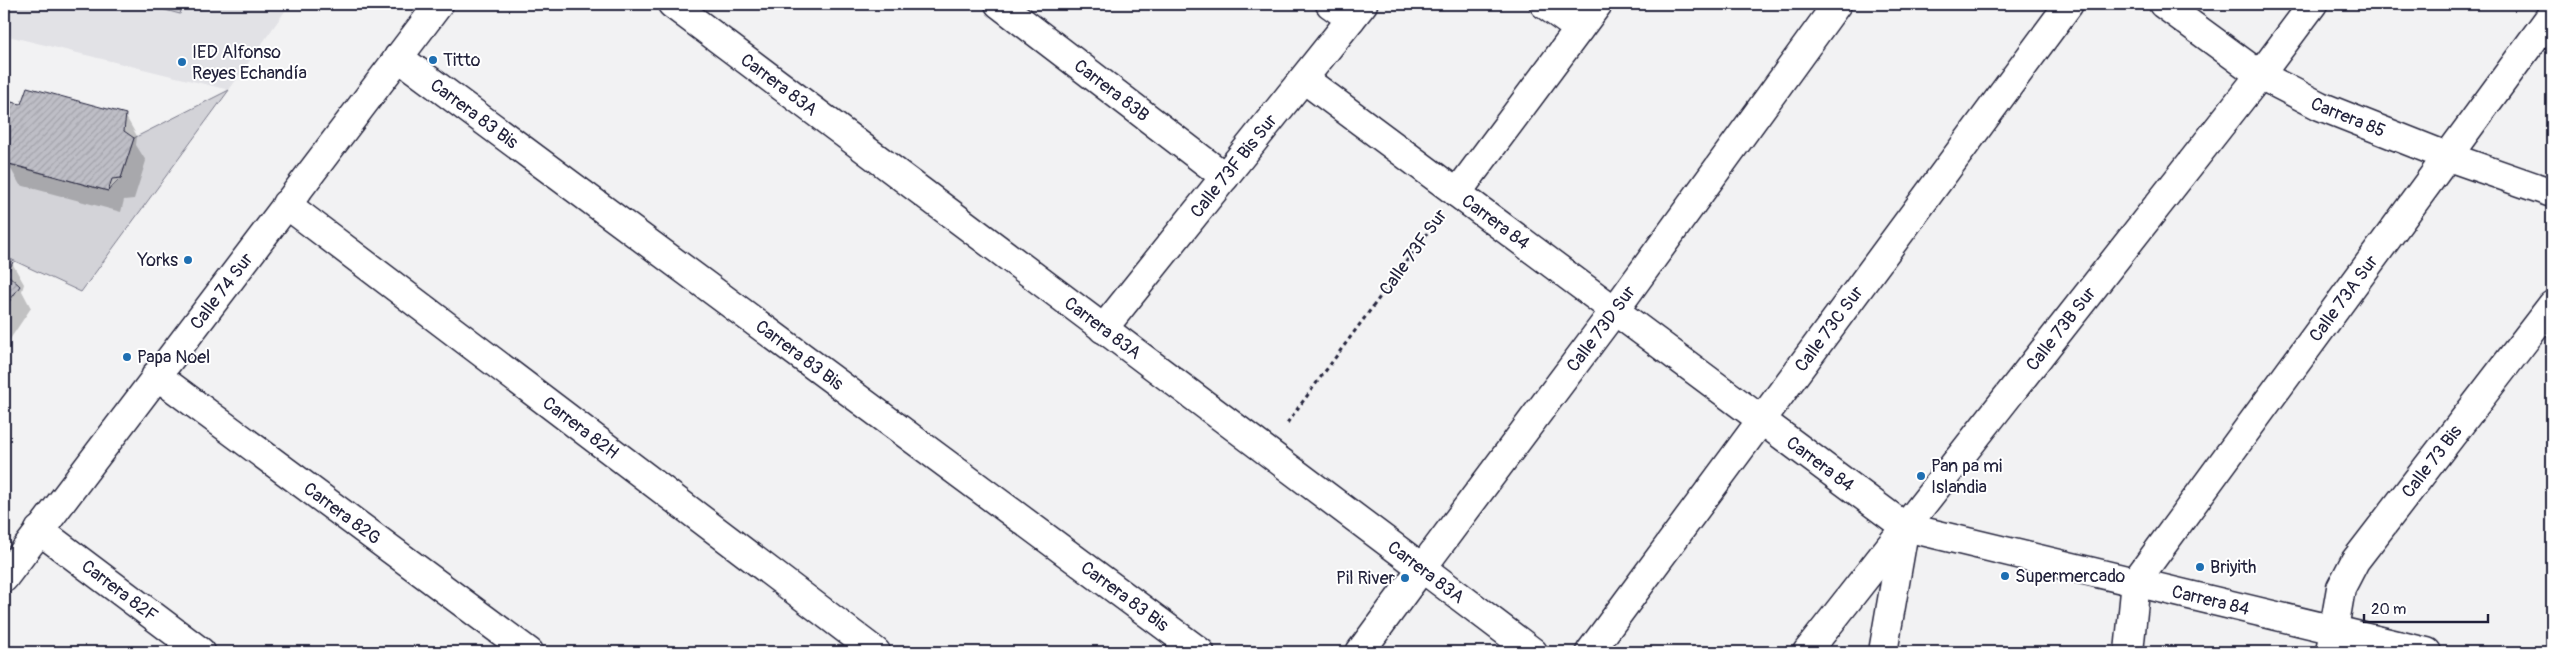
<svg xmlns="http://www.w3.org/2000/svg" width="2556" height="656" font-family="Pangolin,sans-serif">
	<defs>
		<pattern id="building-hatch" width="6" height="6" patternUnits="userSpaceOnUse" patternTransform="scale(1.25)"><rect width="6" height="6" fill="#bebec6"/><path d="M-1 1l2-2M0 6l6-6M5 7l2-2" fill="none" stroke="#a3a3ab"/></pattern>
	</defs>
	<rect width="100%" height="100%" fill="#f2f2f3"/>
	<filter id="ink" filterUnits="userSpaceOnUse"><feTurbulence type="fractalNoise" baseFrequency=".02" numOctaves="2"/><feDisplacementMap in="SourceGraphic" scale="10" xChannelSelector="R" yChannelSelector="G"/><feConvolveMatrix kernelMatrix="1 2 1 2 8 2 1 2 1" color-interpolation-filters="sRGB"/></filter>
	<g filter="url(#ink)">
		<path fill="#e2e2e6" d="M 4,4 L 290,4 L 229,90 L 4,35 Z"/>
		<g fill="#d3d3d8" stroke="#7a7a8a">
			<path d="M 143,4 L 183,4 L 180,14 Z"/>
			<path d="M 229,90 L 81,292 L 4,256 L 4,163 L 108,191 L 121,178 L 134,138 Z"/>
		</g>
		<g fill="#0003">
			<path d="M 4,87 L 13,104 L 125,115 L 137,136 L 136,145 L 146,161 L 134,199 L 124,200 L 121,212 L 20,185 L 8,164 L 4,166 Z"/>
			<path d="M 4,258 L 12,263 L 24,284 L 22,291 L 31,308 L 4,348 Z"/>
		</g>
		<g fill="url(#building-hatch)" stroke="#22223b">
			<path d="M 27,87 L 126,114 L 124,131 L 134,138 L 121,178 L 112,179 L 108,191 L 6,163 L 8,146 L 4,144 L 4,126 L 11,102 L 21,104 Z"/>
			<path d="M 4,99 L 11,102 L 4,126 Z"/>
			<path d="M 4,256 L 13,262 L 7,274 L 20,286 L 4,309 Z"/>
		</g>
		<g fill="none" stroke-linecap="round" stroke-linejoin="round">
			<g stroke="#22223b" stroke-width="31">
				<g id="street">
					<path id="s1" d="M 999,4 L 1225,177"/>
					<path d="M 1330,4 L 1351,19"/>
					<path d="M 1544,4 L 1579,29"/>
					<path id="s2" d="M 2163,4 L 2260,75 L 2320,106 L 2449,157 L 2552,193"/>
					<path id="s3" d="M 398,57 L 1200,652"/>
					<path id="s4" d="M 1304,79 L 1905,527 L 2427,652"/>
					<path d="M 1457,193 L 1598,4"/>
					<path id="s5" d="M 286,204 L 876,652"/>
					<path id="s6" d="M 1103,329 L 1363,4"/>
					<path id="s7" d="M 156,375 L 529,652"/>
					<path id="s8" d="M 39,530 L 201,652"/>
					<path id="s9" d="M 4,578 L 439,4"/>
					<path id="s10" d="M 1533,652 L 1422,568 L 1615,310 L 1837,4"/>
					<path id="s11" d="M 1590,652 L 2069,4"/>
					<path id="s12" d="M 1807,652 L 2260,75 L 2313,4"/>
					<path d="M 1883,652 L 1904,531"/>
					<path id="s13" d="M 2129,652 L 2136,581 L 2552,14"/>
					<path id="s14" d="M 2330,652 L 2341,588 L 2355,561 L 2552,305"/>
				</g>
			</g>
			<g stroke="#22223b" stroke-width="31">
				<g id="secondary">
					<path id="s15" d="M 672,4 L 1422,568 L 1360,652"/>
				</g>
			</g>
			<path stroke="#22223b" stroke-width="3" stroke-dasharray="4 4" stroke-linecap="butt" d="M 1287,423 L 1436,221"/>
			<use href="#street" stroke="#fff" stroke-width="28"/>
			<use href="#secondary" stroke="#fff" stroke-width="28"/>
		</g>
	</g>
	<g fill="#1f6fb2" stroke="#fff" stroke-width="2">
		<circle cx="433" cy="60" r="5"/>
		<circle cx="182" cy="62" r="5"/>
		<circle cx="188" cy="260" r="5"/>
		<circle cx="127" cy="357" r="5"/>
		<circle cx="1921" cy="476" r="5"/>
		<circle cx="2200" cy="567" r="5"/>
		<circle cx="2005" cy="576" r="5"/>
		<circle cx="1405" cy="578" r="5"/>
	</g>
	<g text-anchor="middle" stroke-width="4" stroke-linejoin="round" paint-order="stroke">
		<g font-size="18" fill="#22223b" stroke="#fff" text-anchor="start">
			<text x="192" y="58">IED Alfonso<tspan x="192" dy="21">Reyes Echandía</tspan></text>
			<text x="443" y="66">Titto</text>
			<text x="178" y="266" text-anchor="end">Yorks</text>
			<text x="137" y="363">Papa Noel</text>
			<text x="1931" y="472">Pan pa mi<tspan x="1931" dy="21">Islandia</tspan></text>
			<text x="2210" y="573">Briyith</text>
			<text x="2015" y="582">Supermercado</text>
			<text x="1395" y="584" text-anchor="end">Pil River</text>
		</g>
		<g font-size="18" fill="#22223b" stroke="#fff">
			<text dy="6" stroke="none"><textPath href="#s15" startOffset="134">Carrera 83A</textPath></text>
			<text dy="6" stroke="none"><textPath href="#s1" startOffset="142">Carrera 83B</textPath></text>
			<text dy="6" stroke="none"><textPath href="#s3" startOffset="95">Carrera 83 Bis</textPath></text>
			<text dy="6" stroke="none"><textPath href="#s2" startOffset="218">Carrera 85</textPath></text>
			<text dy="6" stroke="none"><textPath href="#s6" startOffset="209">Calle 73F Bis Sur</textPath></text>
			<text dy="6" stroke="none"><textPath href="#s4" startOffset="239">Carrera 84</textPath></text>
			<text transform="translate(1413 252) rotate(-54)" y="6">Calle 73F Sur</text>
			<text dy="6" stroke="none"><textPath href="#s9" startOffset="360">Calle 74 Sur</textPath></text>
			<text dy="6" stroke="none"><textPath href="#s13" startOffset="422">Calle 73A Sur</textPath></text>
			<text dy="6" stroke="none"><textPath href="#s11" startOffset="402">Calle 73C Sur</textPath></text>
			<text dy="6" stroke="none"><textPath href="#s15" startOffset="539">Carrera 83A</textPath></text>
			<text dy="6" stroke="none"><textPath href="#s12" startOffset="411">Calle 73B Sur</textPath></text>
			<text dy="6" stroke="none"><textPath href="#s10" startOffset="438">Calle 73D Sur</textPath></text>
			<text dy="6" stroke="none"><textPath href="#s3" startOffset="500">Carrera 83 Bis</textPath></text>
			<text dy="6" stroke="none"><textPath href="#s5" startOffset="370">Carrera 82H</textPath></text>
			<text dy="6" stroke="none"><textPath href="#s14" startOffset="221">Calle 73 Bis</textPath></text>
			<text dy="6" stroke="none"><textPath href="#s4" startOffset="644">Carrera 84</textPath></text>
			<text dy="6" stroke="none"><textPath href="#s7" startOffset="232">Carrera 82G</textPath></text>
			<text transform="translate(1426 572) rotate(37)" y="6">Carrera 83A</text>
			<text dy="6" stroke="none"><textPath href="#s8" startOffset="101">Carrera 82F</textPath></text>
			<text dy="6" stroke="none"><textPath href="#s3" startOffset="905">Carrera 83 Bis</textPath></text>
			<text dy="6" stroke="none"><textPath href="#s4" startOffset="1064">Carrera 84</textPath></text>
		</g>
	</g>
	<rect width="2556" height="656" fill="none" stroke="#fff" stroke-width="20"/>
	<rect x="10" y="10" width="2536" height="636" fill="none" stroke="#22223b" stroke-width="2" filter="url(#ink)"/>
	<path d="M2364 614v8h124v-8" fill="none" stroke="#22223b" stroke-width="2.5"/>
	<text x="2371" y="614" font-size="15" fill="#22223b" stroke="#ffffff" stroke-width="4" paint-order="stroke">20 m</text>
</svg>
